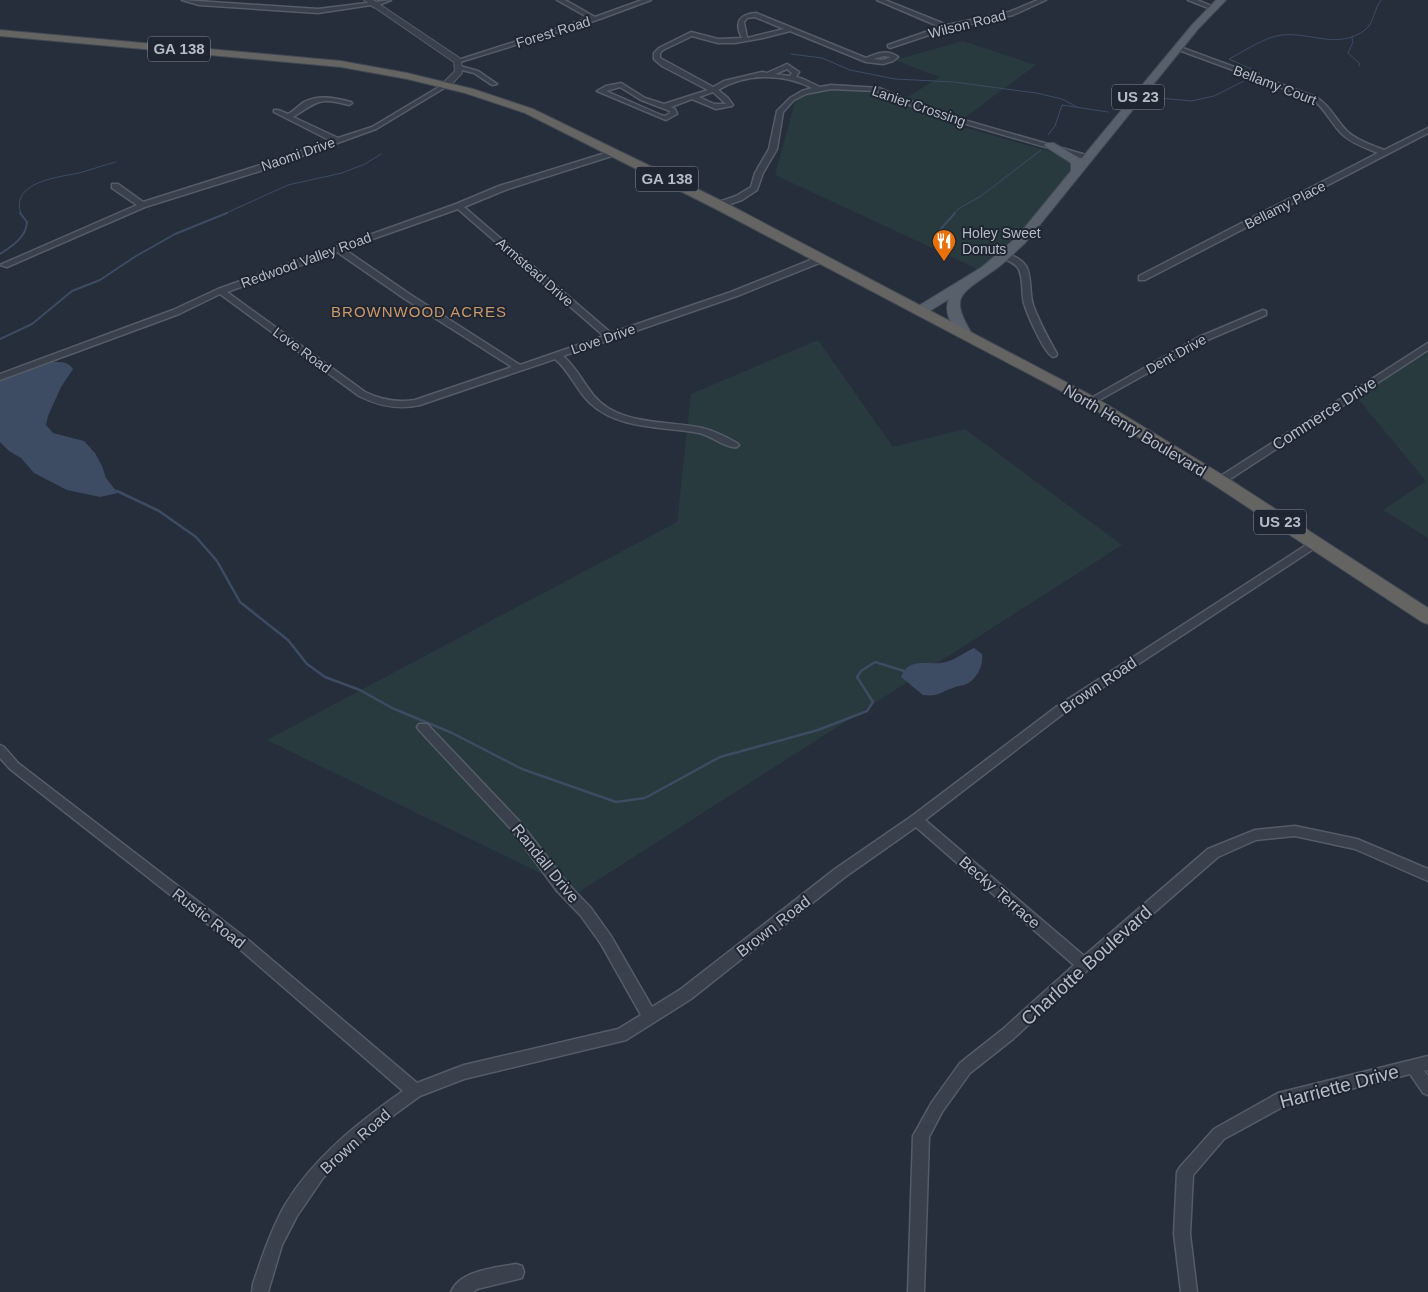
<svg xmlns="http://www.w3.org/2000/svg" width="1428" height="1292" font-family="Arial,sans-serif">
	<rect width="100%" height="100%" fill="#262e3c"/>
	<g fill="#283a3d">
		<path d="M 963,41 L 1036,65 L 955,125 L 1088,162 L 1031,228 L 984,272 L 775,175 L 796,98 L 847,86 L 906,98 L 940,77 L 895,60 Z"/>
		<path d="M 818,340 L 893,447 L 965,429 L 1122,545 L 579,892 L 267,740 L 677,522 L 691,394 Z"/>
		<path d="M 1424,351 L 1428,353 L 1428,538 L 1383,510 L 1426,481 L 1354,394 Z"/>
	</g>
	<g fill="#3d4b63">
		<path d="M 52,362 C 60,362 68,361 73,369 L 61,387 L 48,416 L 46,425 L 53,433 L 84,441 L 95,453 L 102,466 L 106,478 L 118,493 L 100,497 L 67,490 L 34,473 L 21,458 L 9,451 L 0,442 L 0,381 Z"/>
		<path d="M 974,648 L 982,654 C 984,666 976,681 964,685 C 960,686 956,686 953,688 C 940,692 939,697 923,695 L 901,677 C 909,654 933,668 949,661 C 958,658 965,652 974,648 Z"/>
	</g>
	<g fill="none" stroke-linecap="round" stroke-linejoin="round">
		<g stroke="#3d4b63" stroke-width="1">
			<path d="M 1352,38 L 1353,42 L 1348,53 L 1359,63 L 1359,66"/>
			<path d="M 791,54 L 822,58 L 850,70 L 895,79 L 954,82 L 1036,93 L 1062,99 L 1077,107"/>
			<path d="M 1257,75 L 1260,73 L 1229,59 C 1245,51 1264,37 1282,35 C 1311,32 1338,50 1365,30 C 1374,23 1374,9 1381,0"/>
			<path d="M 1148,97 L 1192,101 L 1214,96 L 1252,77"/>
			<path d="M 1113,109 L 1122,95 L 1131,96"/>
			<path d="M 1048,135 L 1055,126 L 1062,105 L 1108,112"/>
			<path d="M 21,214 C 9,182 59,177 79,173 C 91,170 103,165 116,162"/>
			<path d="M 224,214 L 288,185 L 342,173 L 365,164 L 381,154"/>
			<path d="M 954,214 L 958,209 L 981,196 L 1041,150"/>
		</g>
		<g stroke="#3d4b63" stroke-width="2">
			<path d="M 948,251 L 935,240 L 939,231 L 955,213"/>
			<path d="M 0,254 C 12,246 26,238 27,222 L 20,213"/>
			<path d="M 0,339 L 32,324 L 72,291 L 100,280 L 136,256 L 175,234 L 227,213"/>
		</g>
		<path stroke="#3d4b63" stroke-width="2.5" d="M 117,491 L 159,511 L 196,537 L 217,561 L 240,602 L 288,640 L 307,664 L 325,677 L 360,690 L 392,708 L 452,733 L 522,769 L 616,802 L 645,798 L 720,757 L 818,730 L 867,711 L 873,702 L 857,677 L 861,671 L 875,662 L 904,671"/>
		<g stroke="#555c67" stroke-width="3">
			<g id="minor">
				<path d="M 182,0 L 318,9 L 391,0 L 374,7 L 371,5 L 318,13 L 199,5 Z"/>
				<path d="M 557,0 L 565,0 L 595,17 L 642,0 L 651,0 L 597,20 L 460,62 L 455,61 L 589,18 Z"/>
				<path d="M 877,0 L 885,0 L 947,25 L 1009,12 L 1038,0 L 1046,0 L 1013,15 L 947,29 L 890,48 L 888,47 L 888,45 L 940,27 Z"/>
				<path d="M 1188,0 L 1197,0 L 1216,8 L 1211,9 Z"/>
				<path d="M 756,13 L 866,58 C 877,53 888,49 898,57 L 893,61 L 883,64 L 866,62 L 790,31 L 763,38 L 735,43 L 718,43 L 692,36 L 663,50 L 660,53 L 660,58 L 713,87 L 724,81 L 762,72 L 767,73 L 787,64 L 799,72 L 796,77 L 803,79 L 820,87 L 831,85 L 879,88 L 936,112 L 1093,157 L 1086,159 L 932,114 L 876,91 L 831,89 L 806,94 L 794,100 L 783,112 L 777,149 L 763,173 L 757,190 L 742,200 L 722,207 L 716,207 L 716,203 L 736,196 L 751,187 L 755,173 L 769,149 L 777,111 L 790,98 L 802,91 L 812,88 C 783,73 746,73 718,90 L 728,98 L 733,105 L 732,106 L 716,109 L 692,99 L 671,107 L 675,109 L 677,114 L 666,120 L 597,91 L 606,86 L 621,83 L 645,98 L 664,104 L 708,90 L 662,66 L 654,59 L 654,53 L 659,48 L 691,32 L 718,39 L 742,38 C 734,23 739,14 756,13 ZM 755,17 L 784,29 L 747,38 L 744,22 L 747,18 ZM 884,56 L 891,57 L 883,60 L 873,59 ZM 787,69 L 792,73 L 790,76 L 775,74 ZM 620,87 L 641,100 L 670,111 L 670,113 L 665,116 L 661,115 L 606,91 ZM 713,92 L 726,104 L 714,104 L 699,97 Z"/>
				<path d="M 1176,47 L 1180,47 L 1316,97 C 1331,106 1336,121 1348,132 C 1358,141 1372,145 1384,150 L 1428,128 L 1428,133 L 1145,280 L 1139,280 L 1139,276 L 1378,153 C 1366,148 1353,144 1343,135 C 1331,124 1326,109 1312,99 L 1176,49 Z"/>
				<path d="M 460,66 L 478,71 L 497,84 L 492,85 L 474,73 L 458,69 L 458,67 Z"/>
				<path d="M 444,84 L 449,85 L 376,129 L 260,171 L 145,207 L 7,267 L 0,265 L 137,205 L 112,188 L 112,184 L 118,184 L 143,202 L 254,167 L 331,141 L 274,112 L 274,110 L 278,110 L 288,114 C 294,111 298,106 304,102 C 319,94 336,98 351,102 L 352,103 L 349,105 C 319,97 318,101 293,117 L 338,138 L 372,127 Z"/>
				<path d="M 615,150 L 619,152 L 618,154 L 505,190 L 464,207 L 611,333 L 731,292 L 818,257 L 824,257 L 824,261 L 737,296 L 563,356 C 581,371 587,395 608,408 C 636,425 671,421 702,428 C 715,431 726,437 737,443 L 739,445 L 737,447 C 727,449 710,435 699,433 C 663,426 618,430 590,403 C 576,390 570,371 555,359 L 420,405 C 398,410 379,406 359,396 L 220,294 L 179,314 L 0,380 L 0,374 L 173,310 L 218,289 L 456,204 L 499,186 ZM 458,209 L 604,336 L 520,365 L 411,295 L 344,249 ZM 337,252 L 405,299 L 512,367 L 415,400 C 397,403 382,400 365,392 L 227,292 Z"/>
				<path d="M 1002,254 C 1010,253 1021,259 1026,266 C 1032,276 1029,293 1033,305 C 1039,322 1048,338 1057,354 L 1056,356 L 1053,357 C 1044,353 1027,314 1024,303 C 1021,293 1024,277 1018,268 C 1015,263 1007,260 1002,258 Z"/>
				<path d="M 1263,310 L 1266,311 L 1266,315 L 1205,341 L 1094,403 L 1091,404 L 1086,401 L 1199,337 Z"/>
				<path d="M 1428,343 L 1428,350 L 1224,483 L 1216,483 L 1215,481 L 1216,479 Z"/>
				<path d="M 1314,540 L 1319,544 L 1318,546 L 1064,713 L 925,820 L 1084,956 L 1208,849 L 1255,830 L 1295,826 L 1357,839 L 1428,869 L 1428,881 L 1355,849 L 1295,836 L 1256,840 L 1218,857 L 1089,969 L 1013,1039 L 970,1073 L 942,1112 L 929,1137 L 924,1292 L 908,1292 L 913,1136 L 932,1102 L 960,1063 L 1003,1029 L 1074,965 L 916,827 L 845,877 L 691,999 L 626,1040 L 464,1079 L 420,1096 L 373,1130 L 323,1178 L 297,1216 L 282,1245 L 268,1292 L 252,1292 L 253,1284 C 262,1257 271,1230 285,1205 C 313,1158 359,1122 403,1091 L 242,951 L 10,769 L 0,758 L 0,745 L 4,747 L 18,763 L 252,943 L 417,1083 L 464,1065 L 618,1029 L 641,1015 L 601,944 L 581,916 L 557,891 L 512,830 L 419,730 L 417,727 L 419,724 L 427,724 L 520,822 L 567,883 L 591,908 L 611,936 L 652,1007 L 681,989 L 835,869 L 912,816 L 1056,707 Z"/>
				<path d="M 1428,1056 L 1428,1070 L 1424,1071 L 1428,1076 L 1428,1095 L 1423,1093 L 1410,1074 L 1286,1105 L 1224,1139 L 1193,1175 L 1190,1234 L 1197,1292 L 1181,1292 L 1174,1234 L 1177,1172 L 1180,1167 L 1214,1129 L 1278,1093 Z"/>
				<path d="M 516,1264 L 522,1266 L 524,1272 L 522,1278 L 477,1289 L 473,1292 L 451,1292 C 460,1270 496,1268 516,1264 Z"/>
			</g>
		</g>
		<g stroke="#555c67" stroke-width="2">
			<path id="tertiary" d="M 364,0 L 373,0 L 461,59 L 462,73 L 449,87 L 443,87 L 443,83 L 455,71 L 454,62 Z"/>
		</g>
		<g stroke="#434a55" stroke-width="2">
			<path id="primary" d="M 1216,0 L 1226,0 L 1198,29 L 1025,243 C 1014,253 1003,265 990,273 C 959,295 950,297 972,334 L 970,337 L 960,337 C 952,325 943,313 949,299 L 925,314 L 915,314 L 913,311 L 915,308 L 982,267 L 1017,237 L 1071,171 L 1071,163 L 1046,147 L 1044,145 L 1046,143 L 1054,143 L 1081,159 L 1192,25 Z"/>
		</g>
		<g stroke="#424954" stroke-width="2">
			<path id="trunk" d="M 0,30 L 341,61 L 407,73 L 473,89 L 533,109 L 724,202 L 1096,398 L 1226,477 L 1428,608 L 1428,624 L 1422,622 L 1214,485 L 1086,404 L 714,208 L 525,113 L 465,93 L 407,79 L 341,67 L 0,36 Z"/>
		</g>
		<use href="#minor" fill="#3a414c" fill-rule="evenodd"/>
		<use href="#tertiary" fill="#3a414c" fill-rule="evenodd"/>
		<use href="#primary" fill="#58606c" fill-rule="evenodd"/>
		<use href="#trunk" fill="#646462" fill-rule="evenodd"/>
	</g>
	<defs>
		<g id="restaurant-pin" transform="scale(1.25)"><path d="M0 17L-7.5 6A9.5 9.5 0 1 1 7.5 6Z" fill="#e8710a" stroke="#1f2631"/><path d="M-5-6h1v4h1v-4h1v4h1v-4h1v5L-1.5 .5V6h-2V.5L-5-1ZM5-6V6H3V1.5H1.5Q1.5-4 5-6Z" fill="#fff"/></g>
	</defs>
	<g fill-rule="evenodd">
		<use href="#restaurant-pin" x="944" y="241"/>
	</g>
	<g text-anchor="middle" stroke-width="4" stroke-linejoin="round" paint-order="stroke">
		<g font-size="14" fill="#b6bcc7" stroke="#1f2631">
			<text transform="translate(967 24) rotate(-14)" y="5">Wilson Road</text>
			<text transform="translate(553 32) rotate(-17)" y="5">Forest Road</text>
			<text transform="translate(1275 85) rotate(21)" y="5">Bellamy Court</text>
			<text transform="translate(919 106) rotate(19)" y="5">Lanier Crossing</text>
			<text transform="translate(298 154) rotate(-19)" y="5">Naomi Drive</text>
			<text transform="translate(1285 205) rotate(-27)" y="5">Bellamy Place</text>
			<text transform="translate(306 260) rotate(-20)" y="5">Redwood Valley Road</text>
			<text transform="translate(535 272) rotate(41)" y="5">Armstead Drive</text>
			<text transform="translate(603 339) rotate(-19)" y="5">Love Drive</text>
			<text transform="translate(302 350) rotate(36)" y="5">Love Road</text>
			<text transform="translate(1176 354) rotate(-29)" y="5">Dent Drive</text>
		</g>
		<g font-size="14" fill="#b6bcc7" stroke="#1f2631" text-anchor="start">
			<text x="962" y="238">Holey Sweet<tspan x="962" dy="16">Donuts</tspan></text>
		</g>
		<g fill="#1f2631" stroke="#898f9a" stroke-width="1">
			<rect x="148" y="36.5" width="62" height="25" rx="4"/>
			<rect x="1112" y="84.5" width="52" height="25" rx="4"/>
			<rect x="636" y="166.5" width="62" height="25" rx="4"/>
			<rect x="1254" y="509.5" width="52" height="25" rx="4"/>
		</g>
		<g font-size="15" font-weight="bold" fill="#b6bcc7">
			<text x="179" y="54">GA 138</text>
			<text x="1138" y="102">US 23</text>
			<text x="667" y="184">GA 138</text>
			<text x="1280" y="527">US 23</text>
		</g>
		<g font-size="15" letter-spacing="1" fill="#cb996c" stroke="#1f2631">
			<text x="419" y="317">BROWNWOOD ACRES</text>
		</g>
		<g font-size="16" fill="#b6bcc7" stroke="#1f2631">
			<text transform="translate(1324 413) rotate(-33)" y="6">Commerce Drive</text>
			<text transform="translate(1135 430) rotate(31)" y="6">North Henry Boulevard</text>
			<text transform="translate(1098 685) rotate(-34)" y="6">Brown Road</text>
			<text transform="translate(546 863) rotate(51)" y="6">Randall Drive</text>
			<text transform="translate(1000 892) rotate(41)" y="6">Becky Terrace</text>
			<text transform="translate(209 918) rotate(38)" y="6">Rustic Road</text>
			<text transform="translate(773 926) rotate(-38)" y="6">Brown Road</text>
			<text transform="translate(355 1141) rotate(-42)" y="6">Brown Road</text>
		</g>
		<g font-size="19" fill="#b6bcc7" stroke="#1f2631">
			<text transform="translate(1086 965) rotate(-42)" y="7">Charlotte Boulevard</text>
			<text transform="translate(1339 1086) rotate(-15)" y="7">Harriette Drive</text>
		</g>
	</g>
</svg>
